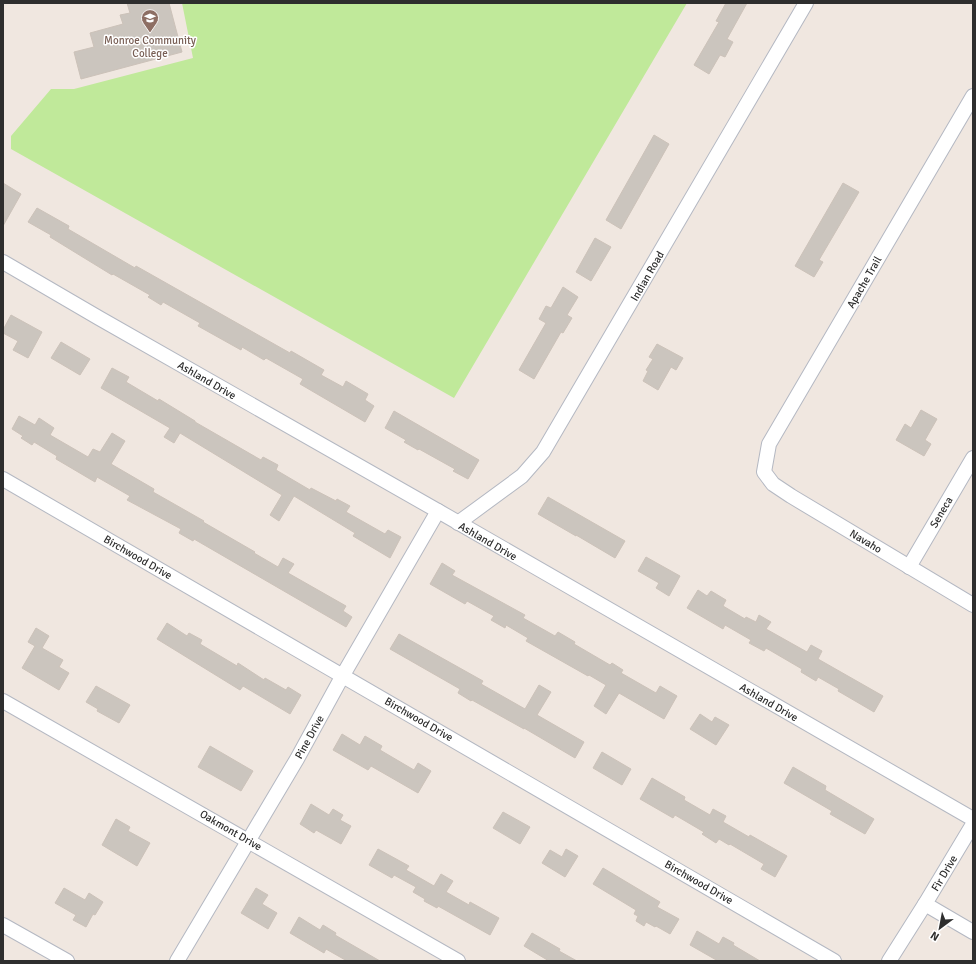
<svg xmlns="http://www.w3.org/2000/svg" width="976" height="964" font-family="Signika,sans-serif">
	<rect width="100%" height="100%" fill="#f0e7e0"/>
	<path fill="#c0e99a" d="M 182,3 L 687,3 L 454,398 L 11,149 L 11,136 L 51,89 L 74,89 L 193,58 Z"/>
	<g fill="#cbc5be" stroke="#ccc2b9">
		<path d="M 127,3 L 169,3 L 182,52 L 81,79 L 74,52 L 94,47 L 90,33 L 123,24 L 120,15 L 130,13 Z"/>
		<path d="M 726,3 L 747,3 L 727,39 L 733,42 L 725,57 L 720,55 L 709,74 L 694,65 L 719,22 L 716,21 Z"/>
		<path d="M 654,135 L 669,144 L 621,229 L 606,220 Z"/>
		<path d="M 3,183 L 21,194 L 3,226 Z"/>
		<path d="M 843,183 L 859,192 L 819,260 L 823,262 L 814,277 L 795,266 Z"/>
		<path d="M 37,208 L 69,226 L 68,229 L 135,268 L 136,266 L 290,353 L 291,351 L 324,370 L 321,375 L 343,387 L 346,381 L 368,394 L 365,400 L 374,406 L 365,422 L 300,384 L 303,379 L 266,358 L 264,360 L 242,347 L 241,350 L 198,326 L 200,323 L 163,302 L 161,305 L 148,297 L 150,295 L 113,274 L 112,275 L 50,237 L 51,235 L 28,222 Z"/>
		<path d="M 595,238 L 611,247 L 591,281 L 576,272 Z"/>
		<path d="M 563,287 L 578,297 L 567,315 L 572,318 L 563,333 L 561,332 L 534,379 L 519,370 L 546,323 L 539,319 L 546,306 L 551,308 Z"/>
		<path d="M 11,315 L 42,332 L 28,358 L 13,350 L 18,341 L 3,333 L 3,330 Z"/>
		<path d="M 61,342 L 90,359 L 80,375 L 51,358 Z"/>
		<path d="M 657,344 L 683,358 L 676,370 L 671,367 L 658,390 L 643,381 L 648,371 L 646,370 L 653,359 L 649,357 Z"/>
		<path d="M 112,368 L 129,377 L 126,382 L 158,401 L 159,399 L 195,421 L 195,422 L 261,460 L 263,457 L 278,465 L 276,470 L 310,490 L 311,488 L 336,501 L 337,499 L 350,506 L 346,512 L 385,534 L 388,530 L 401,537 L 390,558 L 353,536 L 355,533 L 294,496 L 279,521 L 270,515 L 282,495 L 180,433 L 174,443 L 164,437 L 170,428 L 101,388 Z"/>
		<path d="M 921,410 L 937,419 L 925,440 L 931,444 L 924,456 L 896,440 L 905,424 L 911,428 Z"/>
		<path d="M 394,411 L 479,460 L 468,479 L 453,471 L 455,469 L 419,449 L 418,450 L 404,442 L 406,440 L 385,428 Z"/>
		<path d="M 19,416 L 35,425 L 39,418 L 54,428 L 50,435 L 88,457 L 93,449 L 100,452 L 112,433 L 125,441 L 111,464 L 154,489 L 153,492 L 204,521 L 203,522 L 255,552 L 254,553 L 278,567 L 283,558 L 294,564 L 288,573 L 346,606 L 343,611 L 352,617 L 346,627 L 194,539 L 193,541 L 179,533 L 181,529 L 127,500 L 130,496 L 97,477 L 95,482 L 56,459 L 57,456 L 34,442 L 32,445 L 21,438 L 23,436 L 12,429 Z"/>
		<path d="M 548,497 L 625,541 L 615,558 L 576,535 L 576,536 L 538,514 Z"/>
		<path d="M 646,557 L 680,576 L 669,596 L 656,588 L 659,583 L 638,571 Z"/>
		<path d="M 442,563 L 455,571 L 452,575 L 525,615 L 523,618 L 555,636 L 558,632 L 575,642 L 574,644 L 610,665 L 612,663 L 623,670 L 621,673 L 656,693 L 660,686 L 677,696 L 664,719 L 619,693 L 606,714 L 594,706 L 606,685 L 589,675 L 588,676 L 526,641 L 528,638 L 506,625 L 505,628 L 491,620 L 494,616 L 467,601 L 465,604 L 430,584 Z"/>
		<path d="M 698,590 L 707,596 L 711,591 L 726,600 L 723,606 L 745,619 L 746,617 L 756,622 L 759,615 L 771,622 L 766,629 L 807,652 L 811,645 L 822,651 L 818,659 L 883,696 L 874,712 L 838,691 L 839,689 L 818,677 L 816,681 L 801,672 L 802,669 L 766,648 L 764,651 L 749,643 L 751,640 L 725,625 L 723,629 L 687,608 Z"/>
		<path d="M 167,623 L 187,636 L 189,633 L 202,640 L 200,644 L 237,666 L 238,663 L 264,680 L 265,678 L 286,690 L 288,687 L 301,695 L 290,714 L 243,686 L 240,690 L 157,639 Z"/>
		<path d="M 36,628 L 49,636 L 42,648 L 63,660 L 59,667 L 69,673 L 59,690 L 22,668 L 35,646 L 28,642 Z"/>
		<path d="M 399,634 L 483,681 L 481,684 L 525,709 L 539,685 L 551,692 L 537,715 L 584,742 L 575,758 L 524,728 L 524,729 L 472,700 L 471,701 L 458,693 L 460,689 L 390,649 Z"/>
		<path d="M 96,686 L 130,705 L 119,723 L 97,711 L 98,709 L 86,702 Z"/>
		<path d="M 700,714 L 712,722 L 715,717 L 729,725 L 716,745 L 690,729 Z"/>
		<path d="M 342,734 L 360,745 L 365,736 L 382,746 L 380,750 L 414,770 L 418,763 L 431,771 L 418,793 L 371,766 L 368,770 L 333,750 Z"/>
		<path d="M 210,746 L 253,771 L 241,791 L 198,767 Z"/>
		<path d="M 602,752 L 631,769 L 622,785 L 593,768 Z"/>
		<path d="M 793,767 L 826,786 L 825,790 L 874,819 L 865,834 L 830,814 L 832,811 L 784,783 Z"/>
		<path d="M 652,778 L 685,797 L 684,800 L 710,815 L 713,809 L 726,816 L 723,822 L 749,837 L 750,835 L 787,856 L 775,877 L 761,869 L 764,864 L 730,844 L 729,845 L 719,839 L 716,843 L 702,834 L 704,832 L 675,815 L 673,818 L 640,799 Z"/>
		<path d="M 311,804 L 329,815 L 333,809 L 343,815 L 340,820 L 351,826 L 341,844 L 316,830 L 314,833 L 300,824 Z"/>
		<path d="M 503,812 L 530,827 L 520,844 L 493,828 Z"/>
		<path d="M 116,819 L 130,827 L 128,831 L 150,843 L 137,866 L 102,845 Z"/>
		<path d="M 378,849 L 409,866 L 406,870 L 434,886 L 441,874 L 453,881 L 446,892 L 469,905 L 470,902 L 499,918 L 490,935 L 438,906 L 437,908 L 424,901 L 425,899 L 413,892 L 416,887 L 394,875 L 392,878 L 369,865 Z"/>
		<path d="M 566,849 L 578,856 L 565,877 L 542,863 L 550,850 L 562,857 Z"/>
		<path d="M 603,868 L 660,902 L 657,907 L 679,919 L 670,934 L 656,926 L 655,927 L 646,922 L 644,926 L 636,921 L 638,916 L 634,914 L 636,910 L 593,884 Z"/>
		<path d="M 64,888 L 85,900 L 89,893 L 103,902 L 95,915 L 93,914 L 86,927 L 73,920 L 76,915 L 55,903 Z"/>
		<path d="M 256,888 L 268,895 L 262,904 L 277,913 L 268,929 L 241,913 Z"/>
		<path d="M 299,917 L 320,930 L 323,925 L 336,933 L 335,935 L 380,961 L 347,961 L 326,949 L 324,953 L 290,933 Z"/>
		<path d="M 697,931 L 719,944 L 723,937 L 734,943 L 733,945 L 760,961 L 718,961 L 690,945 Z"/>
		<path d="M 532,933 L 560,949 L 559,951 L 577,961 L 549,961 L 524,946 Z"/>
	</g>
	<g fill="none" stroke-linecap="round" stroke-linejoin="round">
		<g stroke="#b4b8c2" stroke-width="16">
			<g id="minor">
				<path d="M 973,96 L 769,444 L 764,472 L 773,484 L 791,496 L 973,605"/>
				<path d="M 3,262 L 99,318 L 438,511 L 973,819"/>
				<path d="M 3,479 L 834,961"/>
				<path d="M 458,523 L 522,476 L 543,452 L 806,3"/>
				<path d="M 909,567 L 973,458"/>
				<path d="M 3,701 L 458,961"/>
				<path d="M 925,904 L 973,932"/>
				<path d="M 3,925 L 67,961"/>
				<path d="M 177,961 L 297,759 L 343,675 L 438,511"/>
				<path d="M 889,961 L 925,904 L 973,824"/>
			</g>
		</g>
		<use href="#minor" stroke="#fff" stroke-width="14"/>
	</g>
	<defs>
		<g id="university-pin" transform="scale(0.9)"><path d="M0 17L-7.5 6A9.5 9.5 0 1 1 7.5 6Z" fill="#8d6e63" stroke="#fff"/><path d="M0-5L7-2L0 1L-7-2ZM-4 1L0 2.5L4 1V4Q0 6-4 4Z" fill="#fff"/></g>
	</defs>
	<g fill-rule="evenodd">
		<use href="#university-pin" x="150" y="18"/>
	</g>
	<g text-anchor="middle" stroke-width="3" stroke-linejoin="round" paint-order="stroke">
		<g font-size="11" fill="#785e54" stroke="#fff">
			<text x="150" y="44">Monroe Community<tspan x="150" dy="13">College</tspan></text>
		</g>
		<g font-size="11" fill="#2e2e2e" stroke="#fff">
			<text transform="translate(647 276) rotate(-60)" y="4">Indian Road</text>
			<text transform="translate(864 282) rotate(-60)" y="4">Apache Trail</text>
			<text transform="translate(207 380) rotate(30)" y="4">Ashland Drive</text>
			<text transform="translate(941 512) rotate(-60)" y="4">Seneca</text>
			<text transform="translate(488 541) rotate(30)" y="4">Ashland Drive</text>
			<text transform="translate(866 541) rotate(31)" y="4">Navaho</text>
			<text transform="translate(138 557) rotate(30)" y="4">Birchwood Drive</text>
			<text transform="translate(769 702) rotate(30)" y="4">Ashland Drive</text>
			<text transform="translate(419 719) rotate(30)" y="4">Birchwood Drive</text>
			<text transform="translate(309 737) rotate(-61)" y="4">Pine Drive</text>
			<text transform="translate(231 830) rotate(30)" y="4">Oakmont Drive</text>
			<text transform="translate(944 873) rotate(-59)" y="4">Fir Drive</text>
			<text transform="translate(699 882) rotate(30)" y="4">Birchwood Drive</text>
		</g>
	</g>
	<rect width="976" height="964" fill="none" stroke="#2e2e2e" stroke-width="8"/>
	<g transform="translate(940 928) rotate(212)" stroke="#ffffff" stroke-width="3" paint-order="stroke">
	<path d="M0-3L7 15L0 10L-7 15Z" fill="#2e2e2e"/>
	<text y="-6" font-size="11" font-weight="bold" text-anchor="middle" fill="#2e2e2e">N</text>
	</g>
</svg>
